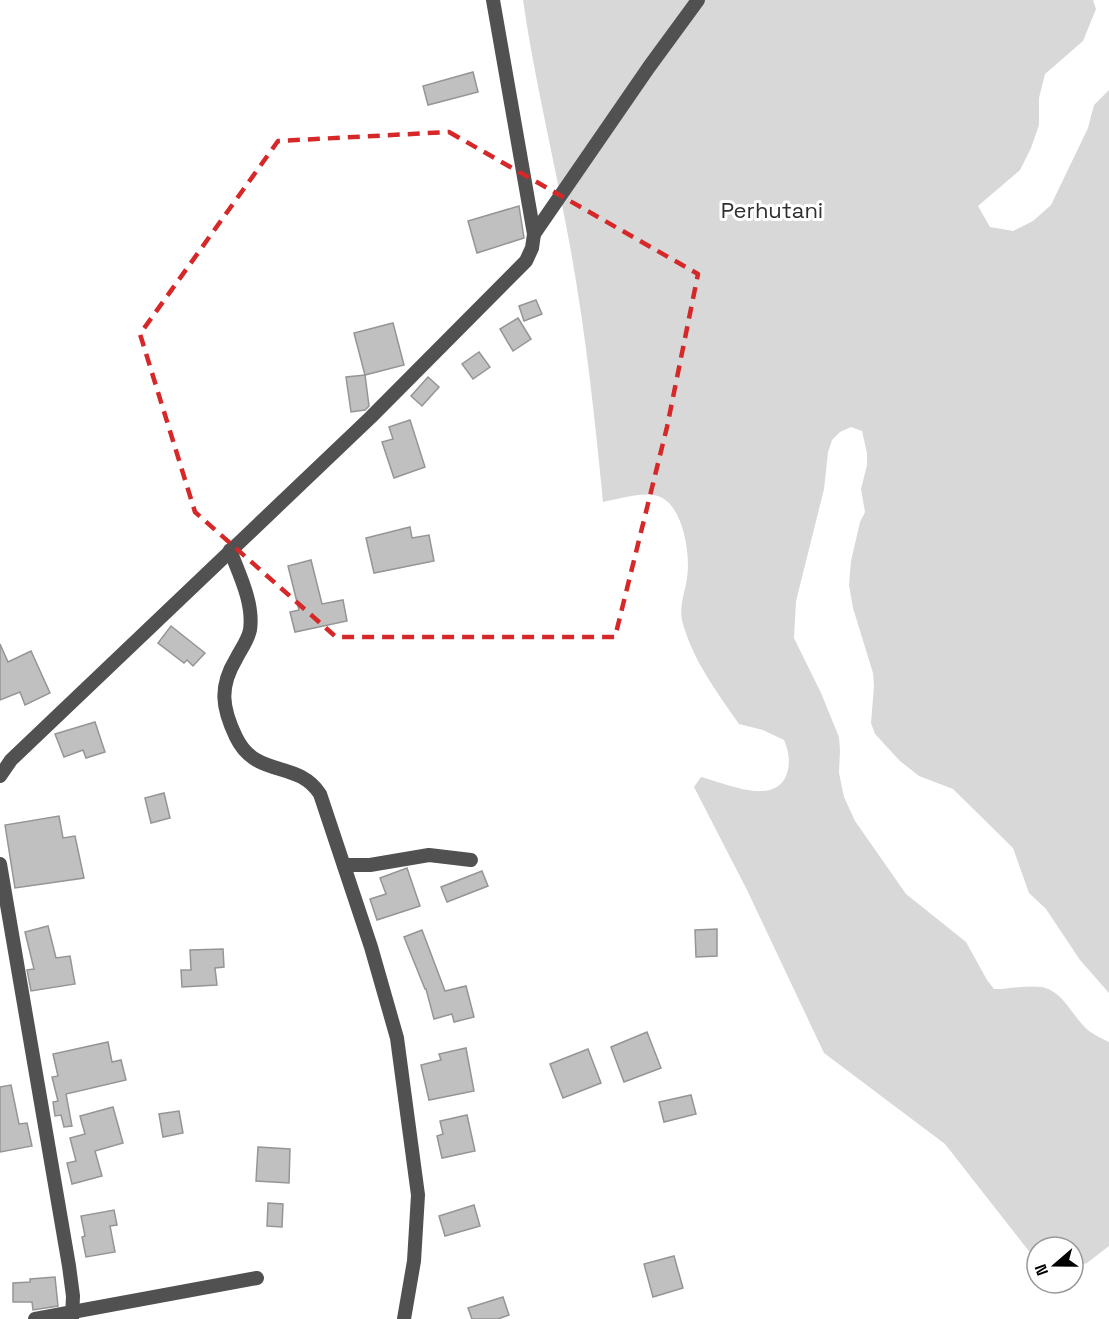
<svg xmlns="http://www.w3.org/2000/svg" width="1109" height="1319" font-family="'Space Grotesk',sans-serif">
	<rect width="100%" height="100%" fill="#fff"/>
	<path fill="#d8d8d8" d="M 523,0 L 1093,0 L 1096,9 L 1083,41 L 1045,74 L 1039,98 L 1039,125 L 1031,148 L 1020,170 L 978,206 L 990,227 L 1013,231 L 1033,221 L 1051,205 L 1088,128 L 1094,105 L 1109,90 L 1109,993 L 1080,960 L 1046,909 L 1029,893 L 1013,848 L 953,789 L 919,776 L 900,761 L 875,734 L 871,723 L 874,686 L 873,673 L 853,608 L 849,585 L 851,561 L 860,522 L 865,512 L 861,489 L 867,465 L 867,453 L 862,431 L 851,427 L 840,432 L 832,440 L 828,452 L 824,489 L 796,601 L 794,638 L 821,693 L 839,737 L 840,750 L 839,773 L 844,797 L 855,821 L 906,894 L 966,942 L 987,980 L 994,989 C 1010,989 1025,985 1041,987 C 1063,990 1073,1018 1089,1031 C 1095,1035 1102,1039 1109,1042 L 1109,1246 L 1087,1263 L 1073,1267 L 1073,1247 L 1037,1247 L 1037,1260 L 1035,1259 L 945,1144 L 824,1053 L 747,890 L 694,787 L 701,777 C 725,783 773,806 786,776 C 791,763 789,752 784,740 L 763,730 L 739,724 C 717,692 694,662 683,624 C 678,608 685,593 687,578 C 691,555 683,498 653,495 C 638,493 619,499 603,502 C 594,409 584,317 566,225 C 552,150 534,76 523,0 Z"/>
	<g fill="#c0c0c0" stroke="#959595" stroke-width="1.5">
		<path d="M 473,72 L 478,92 L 428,105 L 423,86 Z"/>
		<path d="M 519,206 L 524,238 L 477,253 L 468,221 Z"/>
		<path d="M 536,300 L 542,314 L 524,321 L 519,306 Z"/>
		<path d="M 518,318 L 531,339 L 513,351 L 500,329 Z"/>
		<path d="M 393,323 L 404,365 L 365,375 L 354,333 Z"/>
		<path d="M 479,352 L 490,367 L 473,379 L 462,364 Z"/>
		<path d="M 365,375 L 369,406 L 365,410 L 351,412 L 346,377 Z"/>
		<path d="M 428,377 L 439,387 L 422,406 L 411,396 Z"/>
		<path d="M 410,420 L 425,467 L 394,478 L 382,442 L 393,439 L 389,427 Z"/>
		<path d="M 410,527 L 412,538 L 429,535 L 434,561 L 374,573 L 366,538 Z"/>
		<path d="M 311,560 L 322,604 L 343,600 L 347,621 L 295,632 L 290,612 L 299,610 L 288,566 Z"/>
		<path d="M 171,626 L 205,653 L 193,666 L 187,660 L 184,663 L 158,643 Z"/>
		<path d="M 0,644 L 8,662 L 31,651 L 50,693 L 25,705 L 20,692 L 0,700 Z"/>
		<path d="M 95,722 L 105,752 L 86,758 L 83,750 L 64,757 L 55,734 Z"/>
		<path d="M 164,793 L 170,818 L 151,823 L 145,798 Z"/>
		<path d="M 59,816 L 63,838 L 75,836 L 84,878 L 15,888 L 5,825 Z"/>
		<path d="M 407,868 L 420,906 L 377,920 L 370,899 L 386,894 L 380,878 Z"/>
		<path d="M 482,871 L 488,886 L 447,902 L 441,887 Z"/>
		<path d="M 48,926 L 56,958 L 70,956 L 75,984 L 31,991 L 27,970 L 34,969 L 25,932 Z"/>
		<path d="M 717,929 L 717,956 L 696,957 L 695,930 Z"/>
		<path d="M 422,930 L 445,991 L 466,986 L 474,1017 L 454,1022 L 452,1014 L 434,1019 L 426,989 L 425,989 L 404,937 Z"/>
		<path d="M 223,949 L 224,967 L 215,968 L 217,985 L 182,987 L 181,970 L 191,970 L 190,950 Z"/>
		<path d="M 647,1032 L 661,1068 L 624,1082 L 611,1047 Z"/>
		<path d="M 108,1042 L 112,1062 L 121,1060 L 126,1080 L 66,1094 L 72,1126 L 64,1127 L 61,1115 L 55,1116 L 53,1102 L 58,1101 L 52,1077 L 58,1076 L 53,1054 Z"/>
		<path d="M 466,1048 L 474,1091 L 429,1100 L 421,1065 L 441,1060 L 439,1054 Z"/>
		<path d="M 588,1049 L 601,1083 L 563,1098 L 550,1064 Z"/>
		<path d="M 11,1085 L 19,1124 L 27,1123 L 32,1146 L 0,1152 L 0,1087 Z"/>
		<path d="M 691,1095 L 696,1114 L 664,1122 L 659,1102 Z"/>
		<path d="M 113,1107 L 123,1143 L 95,1151 L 102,1176 L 72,1184 L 67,1163 L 76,1161 L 70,1138 L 85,1134 L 80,1116 Z"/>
		<path d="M 179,1111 L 183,1133 L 163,1137 L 159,1114 Z"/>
		<path d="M 467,1115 L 475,1151 L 442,1158 L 437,1136 L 443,1134 L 440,1121 Z"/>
		<path d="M 258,1147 L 290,1149 L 289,1183 L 256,1181 Z"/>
		<path d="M 268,1203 L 283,1204 L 282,1227 L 267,1226 Z"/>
		<path d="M 474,1205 L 480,1226 L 445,1236 L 439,1216 Z"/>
		<path d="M 114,1210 L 117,1225 L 110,1226 L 115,1252 L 86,1257 L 82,1237 L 85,1236 L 81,1216 Z"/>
		<path d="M 674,1256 L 683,1288 L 653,1297 L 644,1264 Z"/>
		<path d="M 55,1277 L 58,1306 L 33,1310 L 32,1302 L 13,1302 L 13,1283 L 30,1282 L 30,1279 Z"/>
		<path d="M 503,1297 L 509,1315 L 498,1319 L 472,1319 L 468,1308 Z"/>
	</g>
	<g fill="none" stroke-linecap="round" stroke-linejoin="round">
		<g stroke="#515151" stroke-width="14">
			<path d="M 534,234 L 649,67 L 698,0"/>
			<path d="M 230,550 C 239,574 254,603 250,630 C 248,640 241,649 236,659 C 219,687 222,708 236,737 C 256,779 297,759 320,794 L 371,947 L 397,1038 L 418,1195 L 414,1261 L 404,1319"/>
			<path d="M 0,776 L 11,760 L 371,417 L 526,261 L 532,248 L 534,234 L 493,0"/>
			<path d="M 0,864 L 69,1266 L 73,1296 L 72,1319"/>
			<path d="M 344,865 L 370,865 L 429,855 L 471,860"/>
			<path d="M 35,1319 L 257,1278"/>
		</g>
	</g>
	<path fill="none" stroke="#d62828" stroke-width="4.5" stroke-dasharray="12 8" stroke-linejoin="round" d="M 449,132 L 698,274 L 667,427 L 615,637 L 336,637 L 195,512 L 140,334 L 278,141 Z"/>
	<g text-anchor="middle" stroke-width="6" stroke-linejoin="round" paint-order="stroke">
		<g font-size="22" fill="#2f2f2f" stroke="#fff">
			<text x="772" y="218">Perhutani</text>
		</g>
	</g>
	<g transform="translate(1055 1265) rotate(250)"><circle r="28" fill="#ffffff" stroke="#999999" stroke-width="1.5"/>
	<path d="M0-4.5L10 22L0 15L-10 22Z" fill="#000000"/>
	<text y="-9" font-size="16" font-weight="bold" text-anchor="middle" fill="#000000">N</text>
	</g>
</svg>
